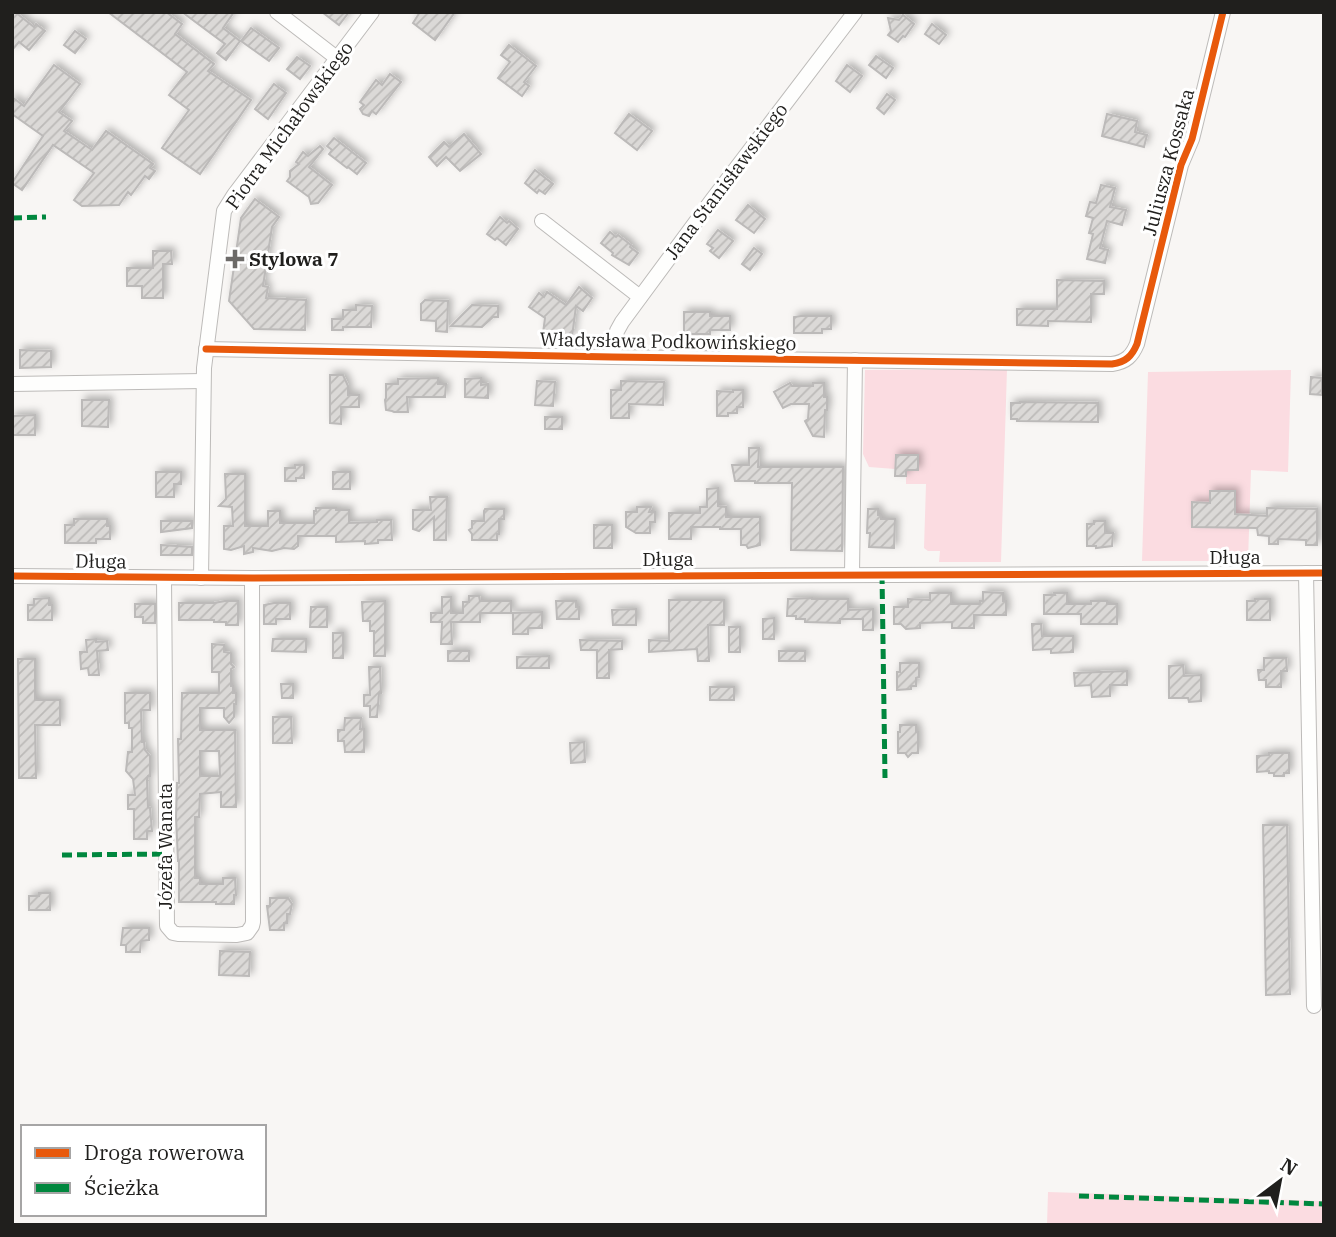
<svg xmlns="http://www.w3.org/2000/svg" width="1336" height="1237" font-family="'IBM Plex Serif',serif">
	<defs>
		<pattern id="building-hatch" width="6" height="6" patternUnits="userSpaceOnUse" patternTransform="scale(1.75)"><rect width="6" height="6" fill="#dbd9d7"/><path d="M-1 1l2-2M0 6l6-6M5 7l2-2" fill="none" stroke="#bcbab8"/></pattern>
		<filter id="shadow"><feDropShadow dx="3.5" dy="-3.5" stdDeviation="3.5" flood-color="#0004"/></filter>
	</defs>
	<rect width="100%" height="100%" fill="#f8f6f4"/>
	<g fill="#fbdce1">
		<path d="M 1007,369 L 1001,562 L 939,562 L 940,551 L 928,551 L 924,548 L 926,484 L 906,484 L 906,470 L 918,455 L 896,455 L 895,469 L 869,467 L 863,454 L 865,370 Z"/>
		<path d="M 1291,370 L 1288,472 L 1251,470 L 1248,561 L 1142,561 L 1148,372 Z"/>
		<path d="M 1048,1192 L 1324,1201 L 1324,1225 L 1047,1225 Z"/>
	</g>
	<g fill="url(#building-hatch)" stroke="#bcbab9" stroke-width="2" fill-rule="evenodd" filter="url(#shadow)">
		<path d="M 12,12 L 15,12 L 34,27 L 36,24 L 45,31 L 29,50 L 19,42 L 12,50 Z"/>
		<path d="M 108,12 L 166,12 L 182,24 L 175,34 L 214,64 L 208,71 L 251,100 L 200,174 L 162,148 L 189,110 L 169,95 L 187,72 Z"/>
		<path d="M 182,12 L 234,12 L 223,28 L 240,41 L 226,60 L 217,53 L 225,44 Z"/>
		<path d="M 322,12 L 349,12 L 339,25 Z"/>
		<path d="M 420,12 L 455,12 L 435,40 L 413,23 Z"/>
		<path d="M 903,15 L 914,24 L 905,37 L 903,36 L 898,42 L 888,35 L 891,31 L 888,18 L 899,20 Z"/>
		<path d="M 932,24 L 946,35 L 939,44 L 925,34 Z"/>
		<path d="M 251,28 L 279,48 L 269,61 L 241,41 Z"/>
		<path d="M 75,31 L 86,39 L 75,53 L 64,45 Z"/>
		<path d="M 509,45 L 536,66 L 524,82 L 529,86 L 522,96 L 498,78 L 510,62 L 501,55 Z"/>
		<path d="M 876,56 L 893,68 L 886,78 L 869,65 Z"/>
		<path d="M 297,57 L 310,66 L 300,79 L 287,69 Z"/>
		<path d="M 54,65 L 80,84 L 59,112 L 72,121 L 64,131 L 92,150 L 106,131 L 153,164 L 150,168 L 155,171 L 149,179 L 145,176 L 131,195 L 128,192 L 119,205 L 82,206 L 74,200 L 94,173 L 53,145 L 22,190 L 12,183 L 43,136 L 12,114 L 12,97 L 24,106 Z"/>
		<path d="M 847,65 L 862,76 L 850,92 L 836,81 Z"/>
		<path d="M 390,74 L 401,82 L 376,114 L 372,111 L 369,116 L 363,114 L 360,109 L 364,105 L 360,102 L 376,80 L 382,85 Z"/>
		<path d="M 274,84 L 286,93 L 268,119 L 255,109 Z"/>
		<path d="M 887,94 L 895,100 L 884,114 L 877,108 Z"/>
		<path d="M 629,114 L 652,131 L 637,150 L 615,133 Z"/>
		<path d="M 1107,114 L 1137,121 L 1135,132 L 1147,135 L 1144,147 L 1102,136 Z"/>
		<path d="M 464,134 L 481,154 L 460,171 L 446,157 L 437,166 L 429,157 L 444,142 L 449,147 Z"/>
		<path d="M 334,138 L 366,163 L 357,174 L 348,167 L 347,168 L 329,154 L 332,150 L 327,146 Z"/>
		<path d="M 320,146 L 323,149 L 309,167 L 332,185 L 318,203 L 311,204 L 309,197 L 287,181 L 290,177 L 290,171 L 299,164 L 296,162 L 303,152 L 308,156 Z"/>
		<path d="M 535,170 L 553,184 L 545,194 L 539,190 L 537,193 L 525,183 Z"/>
		<path d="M 1101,185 L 1115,188 L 1110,207 L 1126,210 L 1122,225 L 1107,221 L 1100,248 L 1108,250 L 1105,263 L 1087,259 L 1093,234 L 1089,233 L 1093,218 L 1086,216 L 1090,202 L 1096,203 Z"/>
		<path d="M 255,199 L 279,217 L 272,227 L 263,286 L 268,287 L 266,298 L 306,300 L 305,330 L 254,329 L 229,301 L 241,218 Z"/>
		<path d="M 748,205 L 765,219 L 754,233 L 736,220 Z"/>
		<path d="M 500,217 L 507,223 L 509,221 L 518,229 L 506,245 L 497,238 L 495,240 L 487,234 Z"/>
		<path d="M 718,230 L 733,241 L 719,258 L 710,251 L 713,248 L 707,244 Z"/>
		<path d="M 610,232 L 616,237 L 618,235 L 631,245 L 630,247 L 638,253 L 629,265 L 612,255 L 613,253 L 601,243 Z"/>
		<path d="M 754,248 L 762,254 L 750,270 L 742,264 Z"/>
		<path d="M 153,251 L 171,251 L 172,264 L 163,264 L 163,298 L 142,298 L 142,286 L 127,286 L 127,268 L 153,268 Z"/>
		<path d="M 1057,280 L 1104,281 L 1104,294 L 1091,294 L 1091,322 L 1048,321 L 1048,326 L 1017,325 L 1017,309 L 1057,309 Z"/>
		<path d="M 579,287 L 592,298 L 583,311 L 576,306 L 572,337 L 543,333 L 545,318 L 529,307 L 539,293 L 544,297 L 547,292 L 566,305 Z"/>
		<path d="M 425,300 L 448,301 L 447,332 L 436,331 L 436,321 L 421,320 L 421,304 Z"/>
		<path d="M 356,305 L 372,306 L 371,327 L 343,327 L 343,330 L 332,330 L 332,319 L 343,319 L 343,310 L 356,310 Z"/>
		<path d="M 472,305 L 498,306 L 498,317 L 493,317 L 482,327 L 451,326 Z"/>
		<path d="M 684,312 L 710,312 L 710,316 L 730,316 L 730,330 L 710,330 L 710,334 L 684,334 Z"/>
		<path d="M 801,316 L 831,316 L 831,329 L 822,329 L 822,333 L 794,333 L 794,317 Z"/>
		<path d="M 20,350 L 51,351 L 51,367 L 20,368 Z"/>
		<path d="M 330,375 L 343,375 L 348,386 L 348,395 L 359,395 L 359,407 L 341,407 L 341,424 L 330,423 Z"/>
		<path d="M 1311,377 L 1322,378 L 1322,395 L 1310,394 Z"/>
		<path d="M 438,378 L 438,384 L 446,384 L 445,397 L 407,397 L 408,412 L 394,412 L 392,411 L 386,410 L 385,400 L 386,398 L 386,384 L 398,384 L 398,379 Z"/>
		<path d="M 481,378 L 481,385 L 488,384 L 488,398 L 465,397 L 465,379 Z"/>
		<path d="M 537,381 L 555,382 L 553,406 L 535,405 Z"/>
		<path d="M 621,381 L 664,382 L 663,405 L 629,404 L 629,418 L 611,418 L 611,390 L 621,390 Z"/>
		<path d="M 790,383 L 792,386 L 813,386 L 813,383 L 824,383 L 824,397 L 827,397 L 827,410 L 825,410 L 824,437 L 813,436 L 805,421 L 808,419 L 809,404 L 791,404 L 783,408 L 774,392 Z"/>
		<path d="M 733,390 L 743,390 L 743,407 L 737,407 L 737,413 L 728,413 L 728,416 L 717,416 L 717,391 L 733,392 Z"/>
		<path d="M 82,400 L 109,400 L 108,427 L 82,426 Z"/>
		<path d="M 1020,402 L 1098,403 L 1098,422 L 1017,421 L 1017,419 L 1011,419 L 1011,403 L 1020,403 Z"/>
		<path d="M 35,415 L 35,435 L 12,435 L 12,416 Z"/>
		<rect x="545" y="417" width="17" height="12"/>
		<path d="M 749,448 L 759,448 L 758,467 L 843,467 L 842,551 L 791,550 L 792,483 L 755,483 L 755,481 L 735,481 L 732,465 L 749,465 Z"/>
		<path d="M 896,455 L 918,455 L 918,470 L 906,470 L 906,476 L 895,476 Z"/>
		<path d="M 295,465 L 304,465 L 304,478 L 296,478 L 296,481 L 285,481 L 285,468 L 295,468 Z"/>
		<path d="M 156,472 L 181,472 L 181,484 L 174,484 L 174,497 L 156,497 Z"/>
		<rect x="333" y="472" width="17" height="17"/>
		<path d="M 225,474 L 245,474 L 245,526 L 268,526 L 268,511 L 280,511 L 280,523 L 314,523 L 314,511 L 316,511 L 316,508 L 336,508 L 336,510 L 349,510 L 349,523 L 377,522 L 377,520 L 391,520 L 392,540 L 378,540 L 378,543 L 365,544 L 365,541 L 336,542 L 336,536 L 298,536 L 298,546 L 294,549 L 284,548 L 272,551 L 253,548 L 253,552 L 244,554 L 244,546 L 231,550 L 224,549 L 224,526 L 233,526 L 232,507 L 219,506 L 226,499 Z"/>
		<path d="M 718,488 L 718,506 L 726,507 L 726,517 L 760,517 L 760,545 L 748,548 L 746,545 L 741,545 L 741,529 L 720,529 L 720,527 L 691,527 L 691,539 L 669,539 L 669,513 L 700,513 L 700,507 L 707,507 L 707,489 Z"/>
		<path d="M 1210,491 L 1235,491 L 1235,514 L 1267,516 L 1267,508 L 1317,509 L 1317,545 L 1306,545 L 1306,540 L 1278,539 L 1278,544 L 1269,544 L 1269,536 L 1258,535 L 1257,528 L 1192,527 L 1192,502 L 1210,503 Z"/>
		<path d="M 430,497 L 447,497 L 446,540 L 434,540 L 434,517 L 419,531 L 413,529 L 413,510 L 431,510 Z"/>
		<path d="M 637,507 L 651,507 L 649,512 L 655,512 L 655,522 L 650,522 L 650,533 L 636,533 L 626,527 L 626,512 L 637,512 Z"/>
		<path d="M 485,509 L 504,509 L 504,519 L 499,519 L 499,534 L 497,534 L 497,540 L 472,540 L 472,534 L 469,530 L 472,528 L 472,521 L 484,521 L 484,511 Z"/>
		<path d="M 868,509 L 878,509 L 878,515 L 881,515 L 881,519 L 895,519 L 894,548 L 869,547 L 870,533 L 867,533 Z"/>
		<path d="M 74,519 L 107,519 L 107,526 L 110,526 L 110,539 L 96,539 L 96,543 L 65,543 L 65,525 L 74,525 Z"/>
		<path d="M 161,521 L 192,521 L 192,528 L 161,532 Z"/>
		<path d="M 1094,521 L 1105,521 L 1105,533 L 1113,533 L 1112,546 L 1096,548 L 1096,546 L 1087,546 L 1087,524 L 1094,524 Z"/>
		<rect x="594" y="525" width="18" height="23"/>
		<path d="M 161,545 L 192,547 L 192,555 L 161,555 Z"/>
		<path d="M 983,592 L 1003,593 L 1003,601 L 1006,601 L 1006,615 L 974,615 L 974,628 L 952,628 L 952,622 L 920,623 L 920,628 L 906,629 L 901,624 L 894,624 L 894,607 L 908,607 L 908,599 L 930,600 L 930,593 L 951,593 L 951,604 L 980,604 L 980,601 L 983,601 Z"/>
		<path d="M 1054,593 L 1067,593 L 1067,604 L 1091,604 L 1091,601 L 1107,601 L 1107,604 L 1117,604 L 1117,624 L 1081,624 L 1081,614 L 1044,614 L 1044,595 L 1055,595 Z"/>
		<path d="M 469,596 L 479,596 L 480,601 L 511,601 L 511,613 L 480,613 L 480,622 L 451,622 L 452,644 L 441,644 L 442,622 L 431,622 L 431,613 L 442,613 L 442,597 L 451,597 L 451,613 L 463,613 L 463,602 L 469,602 Z"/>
		<path d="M 49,598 L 49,605 L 52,605 L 52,620 L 28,620 L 28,605 L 34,605 L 34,599 Z"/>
		<path d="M 812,598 L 812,599 L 848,599 L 848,610 L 873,609 L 873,630 L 863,630 L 863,619 L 840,619 L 840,623 L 805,622 L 805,619 L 796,619 L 796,616 L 787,616 L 788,599 Z"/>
		<path d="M 1255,599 L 1270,599 L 1270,620 L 1247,620 L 1247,601 L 1255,601 Z"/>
		<path d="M 669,600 L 724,600 L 724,625 L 708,625 L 709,661 L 698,661 L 697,649 L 649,652 L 649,640 L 669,641 Z"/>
		<path d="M 225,601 L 238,601 L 238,625 L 226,625 L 226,622 L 214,622 L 214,620 L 179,620 L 179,603 L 214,603 Z"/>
		<path d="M 385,601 L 385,656 L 374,656 L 374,631 L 370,631 L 370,621 L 363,621 L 362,602 Z"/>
		<path d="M 556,601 L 576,601 L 576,607 L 579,607 L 579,619 L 557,619 Z"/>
		<path d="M 274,603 L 290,603 L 290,619 L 276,619 L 276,624 L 264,624 L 264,605 Z"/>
		<path d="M 135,604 L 155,604 L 155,623 L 143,623 L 143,617 L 135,617 Z"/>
		<path d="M 311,607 L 327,607 L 327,627 L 310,627 Z"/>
		<path d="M 636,609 L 636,625 L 613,625 L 612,610 Z"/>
		<path d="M 542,612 L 542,628 L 528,628 L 528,634 L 513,634 L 513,613 Z"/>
		<path d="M 774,618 L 774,639 L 763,639 L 763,619 Z"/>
		<path d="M 1032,624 L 1041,624 L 1042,636 L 1073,636 L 1073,652 L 1051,653 L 1051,649 L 1033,650 Z"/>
		<rect x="729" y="627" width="11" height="25"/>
		<rect x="333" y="633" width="10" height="25"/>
		<path d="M 96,639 L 96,642 L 107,641 L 108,650 L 97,651 L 99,675 L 89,675 L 88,668 L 81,669 L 80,652 L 87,652 L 86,640 Z"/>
		<path d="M 273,639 L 306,639 L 306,652 L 272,651 Z"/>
		<path d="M 580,640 L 622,641 L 622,649 L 609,650 L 609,678 L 597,678 L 597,650 L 581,650 Z"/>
		<path d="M 212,644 L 224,645 L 224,652 L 231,653 L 231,664 L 234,667 L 231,669 L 231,686 L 233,686 L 233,693 L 236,693 L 236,704 L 234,704 L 234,717 L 229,723 L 224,717 L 224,708 L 200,708 L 200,730 L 235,730 L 236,807 L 221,807 L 221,792 L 200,794 L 199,817 L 195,817 L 195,878 L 200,878 L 200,884 L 223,884 L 223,878 L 235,878 L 236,895 L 234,895 L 234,904 L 216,904 L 216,902 L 179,902 L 179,861 L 178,861 L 176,817 L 177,783 L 179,783 L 178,739 L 181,739 L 182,693 L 219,693 L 219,672 L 212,672 ZM 200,751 L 219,751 L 220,776 L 200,776 Z"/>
		<rect x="448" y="651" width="21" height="10"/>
		<rect x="779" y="651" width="26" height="10"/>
		<path d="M 549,656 L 549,668 L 517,668 L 517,657 Z"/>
		<path d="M 1264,658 L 1286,658 L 1287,671 L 1281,671 L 1281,687 L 1266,687 L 1266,680 L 1259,680 L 1258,670 L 1264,670 Z"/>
		<path d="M 18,659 L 35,659 L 35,700 L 60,700 L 60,725 L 35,725 L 36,778 L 19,778 Z"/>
		<path d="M 900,663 L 919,663 L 919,677 L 916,678 L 916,686 L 911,686 L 911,689 L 897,690 L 897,672 L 900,672 Z"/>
		<path d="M 1183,665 L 1184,676 L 1201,675 L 1201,701 L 1189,702 L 1188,698 L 1169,698 L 1169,666 Z"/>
		<path d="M 369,667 L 380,667 L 381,693 L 379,693 L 377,717 L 370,717 L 370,706 L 364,706 L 364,695 L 370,695 Z"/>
		<path d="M 1127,671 L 1127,685 L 1110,685 L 1110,696 L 1092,697 L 1091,685 L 1075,686 L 1074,673 Z"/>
		<path d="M 281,684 L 293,684 L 293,698 L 282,698 Z"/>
		<rect x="710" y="687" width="24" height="13"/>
		<path d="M 125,693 L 150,693 L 150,710 L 141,710 L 142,742 L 144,742 L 145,750 L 150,756 L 150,776 L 148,776 L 147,780 L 148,807 L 150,808 L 152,831 L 147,831 L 147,839 L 134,839 L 134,809 L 128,809 L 128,795 L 135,795 L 133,779 L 126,771 L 128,752 L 132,752 L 132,728 L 129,728 L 129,723 L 125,723 Z"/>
		<path d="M 273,717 L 291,717 L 292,743 L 273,743 Z"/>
		<path d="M 345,718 L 361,718 L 360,729 L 364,729 L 364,752 L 345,752 L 344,741 L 338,741 L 338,730 L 344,730 Z"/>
		<path d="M 900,725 L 916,725 L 916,732 L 918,732 L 918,753 L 912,753 L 908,757 L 905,753 L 898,753 L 898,732 L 900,732 Z"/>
		<path d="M 584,742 L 585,762 L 571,763 L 570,743 Z"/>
		<path d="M 1269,753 L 1289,753 L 1289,773 L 1284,773 L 1284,776 L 1274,776 L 1274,773 L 1269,773 L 1269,771 L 1257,772 L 1257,756 L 1269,755 Z"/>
		<path d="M 1263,825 L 1287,825 L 1290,994 L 1266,995 Z"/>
		<path d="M 39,893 L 50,893 L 50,910 L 29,910 L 29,896 L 39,896 Z"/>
		<path d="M 270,898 L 288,898 L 292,904 L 290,914 L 287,914 L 287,923 L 284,923 L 284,930 L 270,930 L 267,906 L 270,906 Z"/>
		<path d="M 123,928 L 149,928 L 149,940 L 141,941 L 140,952 L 126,952 L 126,945 L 121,945 Z"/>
		<path d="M 220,951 L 250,952 L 249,976 L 219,975 Z"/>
	</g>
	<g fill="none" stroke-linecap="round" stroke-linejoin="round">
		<g stroke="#bdbbb9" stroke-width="16">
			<g id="minor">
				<path d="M 277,12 L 338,59"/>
				<path d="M 542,221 L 640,297"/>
				<path d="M 206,349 L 613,357 L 1112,364 C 1126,362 1132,356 1137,344 L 1181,165 L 1192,139 L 1223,12"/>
				<path d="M 613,357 L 617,331 L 622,322 L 712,200 L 855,12"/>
				<path d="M 12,384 L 203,381"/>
				<path d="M 1306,573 L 1314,1006"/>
				<path d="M 852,574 L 855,360"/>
				<path d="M 12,576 L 252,578 L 1324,573"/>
				<path d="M 164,578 L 167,926 L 173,933 L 178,934 L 237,935 L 247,933 L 252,926 L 253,922 L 252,578"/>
				<path d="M 201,578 L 204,368 L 224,211 L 234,195 L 372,12"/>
			</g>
		</g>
		<use href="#minor" stroke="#fefefd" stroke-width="14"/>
		<g stroke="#00873e" stroke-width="5" stroke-dasharray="10 5" stroke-linecap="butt">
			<path d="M 12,218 L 46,217"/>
			<path d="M 882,574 L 885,778"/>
			<path d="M 62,855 L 165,854"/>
			<path d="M 1079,1196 L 1324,1204"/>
		</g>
		<g stroke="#fff" stroke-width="11">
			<g id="cycleway">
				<path d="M 206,349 L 613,357 L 1112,364 C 1126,362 1132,356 1137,344 L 1181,165 L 1192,139 L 1223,12"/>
				<path d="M 12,576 L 252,578 L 1324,573"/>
			</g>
		</g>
		<use href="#cycleway" stroke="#e8590c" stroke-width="7"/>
	</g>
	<path fill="#6c6a68" stroke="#fff" stroke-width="2.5" d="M231.5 248.5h7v7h7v7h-7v7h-7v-7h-7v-7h7z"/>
	<g text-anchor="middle" stroke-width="6" stroke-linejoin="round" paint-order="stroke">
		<g font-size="19" fill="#201f1d" stroke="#fff">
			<text transform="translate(289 125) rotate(-54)" y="7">Piotra Michałowskiego</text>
			<text transform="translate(1168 162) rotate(-75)" y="7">Juliusza Kossaka</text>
			<text transform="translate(726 181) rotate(-53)" y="7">Jana Stanisławskiego</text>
			<text transform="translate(668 341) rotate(1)" y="7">Władysława Podkowińskiego</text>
			<text x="1235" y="564">Długa</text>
			<text x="668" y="566">Długa</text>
			<text transform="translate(101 561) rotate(1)" y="7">Długa</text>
			<text transform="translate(165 846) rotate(-90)" y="7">Józefa Wanata</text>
		</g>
		<g font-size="19" font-weight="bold" fill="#201f1d" stroke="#fff" text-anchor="start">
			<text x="249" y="266">Stylowa 7</text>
		</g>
	</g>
	<rect width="1336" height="1237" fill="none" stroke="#201f1d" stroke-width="28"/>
	<rect x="21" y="1125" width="245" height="91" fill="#ffffff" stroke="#a6a5a5" stroke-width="2"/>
	<rect x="35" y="1148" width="35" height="10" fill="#e8590c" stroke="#a6a5a5" stroke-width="2"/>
	<text x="84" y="1160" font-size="21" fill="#201f1d">Droga rowerowa</text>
	<rect x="35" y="1183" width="35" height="10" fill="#00873e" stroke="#a6a5a5" stroke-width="2"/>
	<text x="84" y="1195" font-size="21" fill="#201f1d">Ścieżka</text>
	<g transform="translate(1280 1181) rotate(32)" stroke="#ffffff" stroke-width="5" paint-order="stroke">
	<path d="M0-5L12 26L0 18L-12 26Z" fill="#201f1d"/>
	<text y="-10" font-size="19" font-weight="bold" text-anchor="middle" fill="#201f1d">N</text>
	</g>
</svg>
